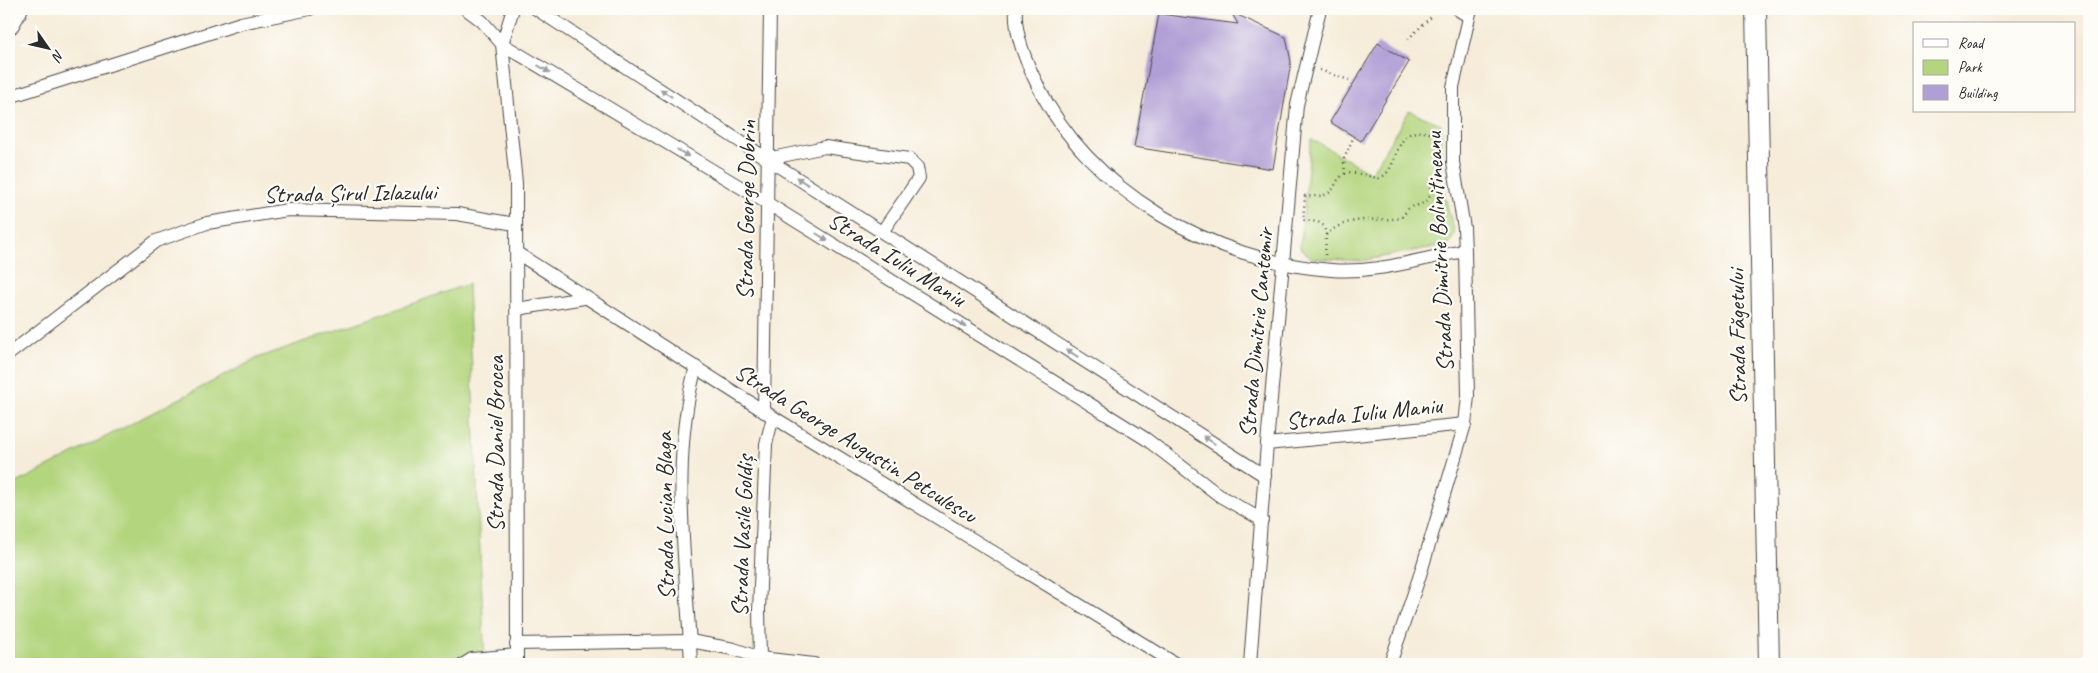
<svg xmlns="http://www.w3.org/2000/svg" width="2098" height="673" font-family="Caveat,sans-serif">
	<rect width="100%" height="100%" fill="#fdfcf7"/>
	<filter id="ink" filterUnits="userSpaceOnUse"><feTurbulence type="fractalNoise" baseFrequency=".02" numOctaves="2"/><feDisplacementMap in="SourceGraphic" scale="10" xChannelSelector="R" yChannelSelector="G"/><feConvolveMatrix kernelMatrix="1 2 1 2 8 2 1 2 1" color-interpolation-filters="sRGB"/></filter>
	<filter id="wash" filterUnits="userSpaceOnUse"><feTurbulence type="fractalNoise" baseFrequency=".0096" numOctaves="4" result="noise"/><feDisplacementMap in="SourceGraphic" scale="20" xChannelSelector="R" yChannelSelector="G"/><feGaussianBlur stdDeviation="1.12" result="paint"/><feColorMatrix in="noise" values="0 0 0 0 0 0 0 0 0 0 0 0 0 0 0 0 0 1.4 0 .05"/><feComposite in="paint" operator="in"/></filter>
	<g filter="url(#wash)">
		<rect width="100%" height="100%" fill="#f6ecd9"/>
		<g fill="#b3d57e" stroke="#6f8054">
			<path d="M 1409,111 L 1441,124 L 1441,182 L 1455,234 L 1449,244 L 1361,261 L 1312,258 L 1300,248 L 1311,139 L 1371,173 Z"/>
			<path d="M 468,284 L 485,664 L 9,664 L 9,487 L 260,357 Z"/>
		</g>
		<g id="blocks">
			<g fill="#b09fd5">
				<path d="M 1231,12 L 1286,37 L 1291,62 L 1273,169 L 1134,147 L 1159,14 L 1238,24 Z"/>
				<path d="M 1378,43 L 1409,62 L 1361,141 L 1330,122 Z"/>
			</g>
		</g>
	</g>
	<g filter="url(#ink)">
		<use href="#blocks" fill-opacity="0" stroke="#494845" stroke-width="1"/>
		<g fill="none" stroke-linecap="round" stroke-linejoin="round">
			<g stroke="#494845" stroke-width="14">
				<g id="minor">
					<path d="M 466,9 L 482,21 L 502,44 L 767,203 L 1146,439 L 1220,496 L 1262,520"/>
					<path d="M 513,9 L 502,44 L 516,183 L 517,664"/>
					<path d="M 536,9 L 767,159 L 1265,476"/>
					<path d="M 1016,9 C 1014,34 1026,62 1037,84 C 1090,193 1213,261 1331,270 C 1377,274 1421,258 1465,251"/>
					<path d="M 1457,9 L 1468,16"/>
					<path d="M 9,97 L 241,23 L 310,9"/>
					<path d="M 767,159 L 825,147 L 909,159 L 917,167 L 919,178 L 882,232"/>
					<path d="M 517,253 L 773,417 L 1176,664"/>
					<path d="M 517,309 L 584,298"/>
					<path d="M 9,354 L 156,241 L 207,223 L 288,210 L 457,214 L 515,224"/>
					<path d="M 764,412 L 770,9"/>
					<path d="M 1267,444 L 1465,424"/>
					<path d="M 516,644 L 690,641 L 734,649 L 760,658 L 814,664"/>
					<path d="M 464,664 L 472,659 L 517,655"/>
					<path d="M 691,664 C 687,569 669,460 696,367"/>
					<path d="M 763,664 L 760,658 L 759,610 L 766,444 L 773,417"/>
					<path d="M 1250,664 L 1267,444 L 1297,105 L 1320,9"/>
					<path d="M 1390,664 L 1420,575 L 1465,424 L 1468,396 L 1465,251 L 1464,228 L 1453,162 L 1453,87 L 1471,9"/>
				</g>
			</g>
			<g stroke="#494845" stroke-width="21">
				<path id="secondary" d="M 9,25 L 18,9"/>
			</g>
			<g stroke="#494845" stroke-width="22">
				<path id="primary" d="M 1756,9 L 1769,664"/>
			</g>
			<g stroke="#494845" stroke-width="2.5" stroke-dasharray="1 4" stroke-linecap="butt">
				<path d="M 1408,39 L 1431,17"/>
				<path d="M 1320,70 L 1349,80"/>
				<path d="M 1345,174 L 1344,159 L 1353,138"/>
				<path d="M 1326,235 C 1348,214 1375,222 1401,218 L 1409,208 C 1420,204 1426,205 1432,192 L 1428,180"/>
				<path d="M 1325,255 L 1326,235 L 1324,226 L 1318,222 L 1303,220 L 1305,196 C 1344,199 1327,180 1349,172 L 1379,178 C 1398,173 1393,134 1417,132 C 1424,131 1433,134 1440,136"/>
			</g>
			<use href="#minor" stroke="#fff" stroke-width="12"/>
			<use href="#secondary" stroke="#fff" stroke-width="19"/>
			<use href="#primary" stroke="#fff" stroke-width="20"/>
		</g>
		<defs><path id="oneway-solid" d="M-6-.8H1V-3.2L6.5 0L1 3.2V.8H-6Z" transform="scale(1.25)"/></defs>
		<g fill="#a0a0a0">
			<use href="#oneway-solid" transform="translate(544 69) rotate(31)"/>
			<use href="#oneway-solid" transform="translate(666 93) rotate(-147)"/>
			<use href="#oneway-solid" transform="translate(683 153) rotate(31)"/>
			<use href="#oneway-solid" transform="translate(802 181) rotate(-147)"/>
			<use href="#oneway-solid" transform="translate(822 237) rotate(32)"/>
			<use href="#oneway-solid" transform="translate(960 323) rotate(32)"/>
			<use href="#oneway-solid" transform="translate(1072 353) rotate(-147)"/>
			<use href="#oneway-solid" transform="translate(1209 440) rotate(-147)"/>
		</g>
	</g>
	<g text-anchor="middle" stroke-width="4.5" stroke-linejoin="round" paint-order="stroke">
		<g font-size="24" fill="#2b2b2b" stroke="#fdfcf7">
			<text transform="translate(350 193) rotate(-1)" y="8">Strada Șirul Izlazului</text>
			<text transform="translate(746 210) rotate(-89)" y="8">Strada George Dobrin</text>
			<text transform="translate(1439 252) rotate(-93)" y="8">Strada Dimitrie Bolinitineanu</text>
			<text transform="translate(897 259) rotate(32)" y="8">Strada Iuliu Maniu</text>
			<text transform="translate(1256 333) rotate(-85)" y="8">Strada Dimitrie Cantemir</text>
			<text transform="translate(1737 337) rotate(-91)" y="8">Strada Făgetului</text>
			<text transform="translate(1364 413) rotate(-6)" y="8">Strada Iuliu Maniu</text>
			<text transform="translate(856 443) rotate(32)" y="8">Strada George Augustin Petculescu</text>
			<text transform="translate(495 444) rotate(-90)" y="8">Strada Daniel Brocea</text>
			<text transform="translate(665 516) rotate(-91)" y="8">Strada Lucian Blaga</text>
			<text transform="translate(742 536) rotate(-88)" y="8">Strada Vasile Goldiș</text>
		</g>
	</g>
	<rect width="2098" height="673" fill="none" stroke="#fdfcf7" stroke-width="30"/>
	<rect x="1913" y="22" width="162" height="90" fill="#fdfcf7" stroke="#a9a8a5"/>
	<rect x="1923" y="39" width="25" height="8" fill="#ffffff" stroke="#a9a8a5"/>
	<text x="1958" y="48" font-size="15" fill="#2b2b2b">Road</text>
	<rect x="1923" y="60" width="25" height="15" fill="#b3d57e" stroke="#a9a8a5"/>
	<text x="1958" y="72" font-size="15" fill="#2b2b2b">Park</text>
	<rect x="1923" y="85" width="25" height="15" fill="#b09fd5" stroke="#a9a8a5"/>
	<text x="1958" y="98" font-size="15" fill="#2b2b2b">Building</text>
	<g transform="translate(48 48) rotate(124)" stroke="#fdfcf7" stroke-width="4" paint-order="stroke">
	<path d="M0-4L9 19L0 12L-9 19Z" fill="#2b2b2b"/>
	<text y="-8" font-size="14" font-weight="bold" text-anchor="middle" fill="#2b2b2b">N</text>
	</g>
</svg>
